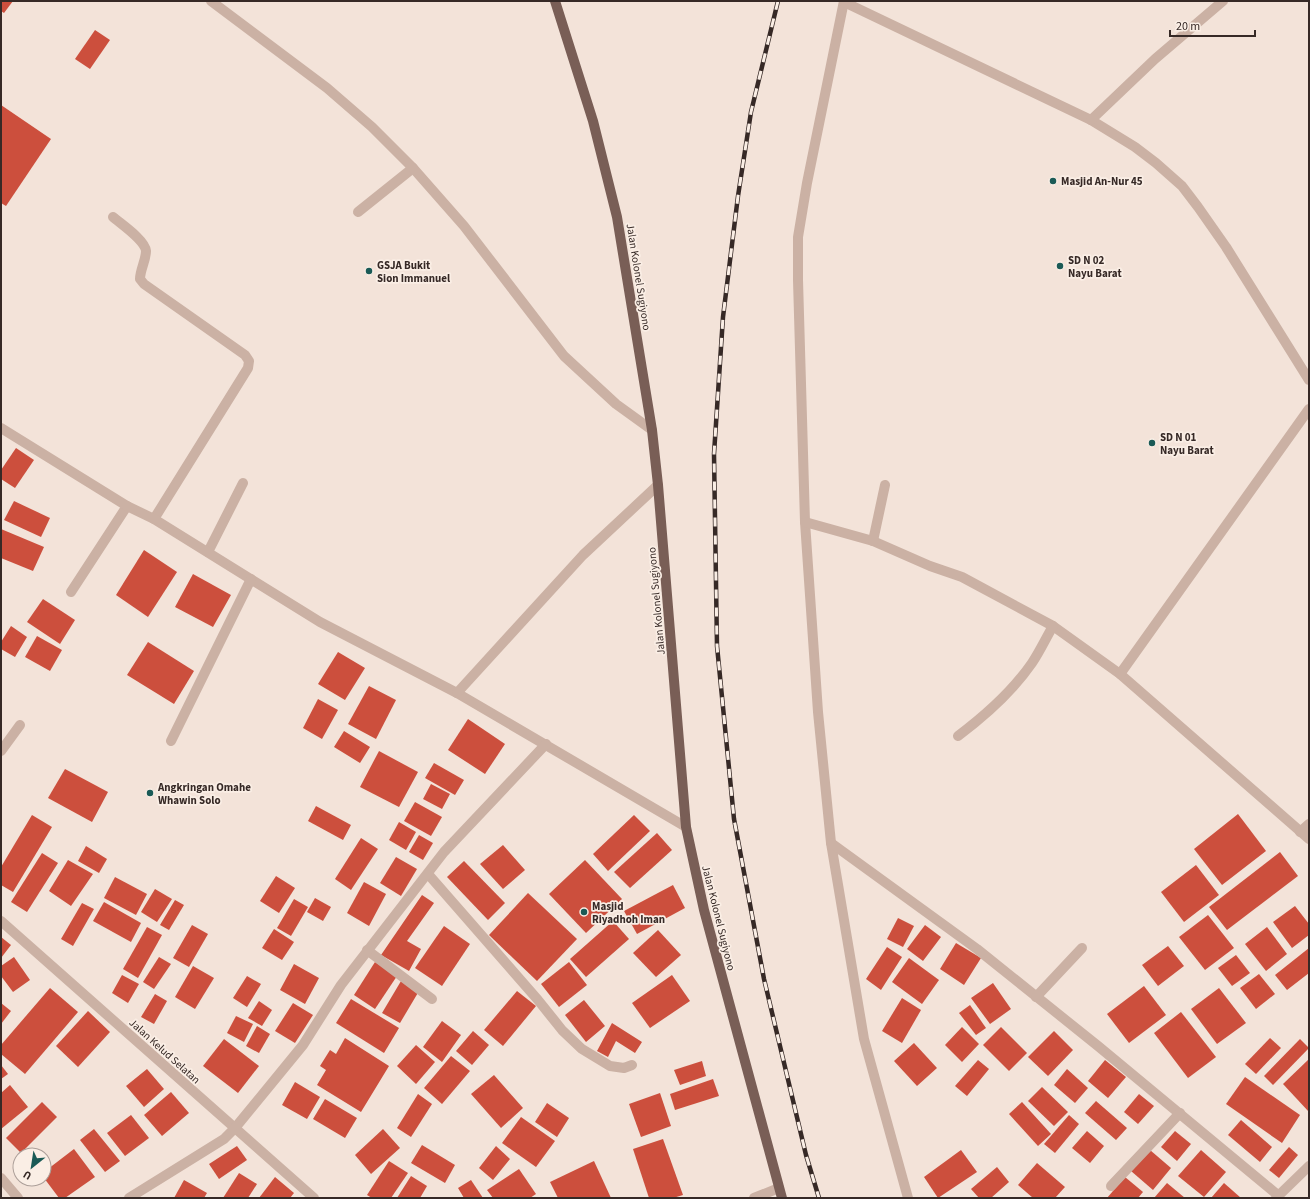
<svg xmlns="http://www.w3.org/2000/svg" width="1310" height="1199" font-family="'Source Sans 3',sans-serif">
	<rect width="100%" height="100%" fill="#f3e3d9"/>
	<g fill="#cc4f3d">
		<path d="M 1,1 L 13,1 L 4,13 L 1,11 Z"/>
		<path d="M 95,30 L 110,40 L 90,69 L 75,59 Z"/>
		<path d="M 1,105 L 51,139 L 6,206 L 1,203 Z"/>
		<path d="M 16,448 L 34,460 L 15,488 L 1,479 L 1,470 Z"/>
		<path d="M 14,501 L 50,518 L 41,537 L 4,520 Z"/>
		<path d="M 1,529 L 44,547 L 33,571 L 1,558 Z"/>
		<path d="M 144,550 L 177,572 L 148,617 L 116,595 Z"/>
		<path d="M 193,574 L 231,595 L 213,627 L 175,607 Z"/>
		<path d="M 43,599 L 75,620 L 60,644 L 27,622 Z"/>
		<path d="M 11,626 L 27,637 L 15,657 L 1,649 L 1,642 Z"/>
		<path d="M 37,636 L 62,650 L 50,671 L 25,657 Z"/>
		<path d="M 148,642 L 194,671 L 174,704 L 127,675 Z"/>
		<path d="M 338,652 L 365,668 L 345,700 L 318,684 Z"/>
		<path d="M 369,686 L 396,700 L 376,739 L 348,724 Z"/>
		<path d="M 318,699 L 338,710 L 322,739 L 303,728 Z"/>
		<path d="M 468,719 L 505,744 L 485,774 L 448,750 Z"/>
		<path d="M 344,731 L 370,747 L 360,763 L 334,747 Z"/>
		<path d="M 379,751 L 418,772 L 399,807 L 360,787 Z"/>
		<path d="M 434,763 L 464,780 L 455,795 L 425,778 Z"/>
		<path d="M 65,769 L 108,792 L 92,822 L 48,798 Z"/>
		<path d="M 431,784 L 450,794 L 442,809 L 423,799 Z"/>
		<path d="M 415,802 L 442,817 L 431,836 L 404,821 Z"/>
		<path d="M 316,806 L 351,825 L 343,840 L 308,821 Z"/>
		<path d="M 1238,814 L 1266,851 L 1222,885 L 1194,849 Z"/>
		<path d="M 32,815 L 52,827 L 13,892 L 1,885 L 1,867 Z"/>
		<path d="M 634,815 L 650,831 L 608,871 L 593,854 Z"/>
		<path d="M 399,822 L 416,832 L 406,850 L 389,840 Z"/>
		<path d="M 657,833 L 672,850 L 630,888 L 614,872 Z"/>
		<path d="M 419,835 L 433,843 L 423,860 L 409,852 Z"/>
		<path d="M 361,838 L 378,849 L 351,890 L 335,879 Z"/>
		<path d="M 503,845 L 525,870 L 503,889 L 480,864 Z"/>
		<path d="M 86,846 L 107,859 L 99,873 L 78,861 Z"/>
		<path d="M 1280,852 L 1298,876 L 1227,930 L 1209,907 Z"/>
		<path d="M 42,853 L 58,863 L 27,912 L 11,902 Z"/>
		<path d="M 396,857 L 417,869 L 401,896 L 380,883 Z"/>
		<path d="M 68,860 L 93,874 L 71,906 L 49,891 Z"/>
		<path d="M 585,860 L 622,899 L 586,933 L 549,894 Z"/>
		<path d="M 464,861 L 505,903 L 488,920 L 447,877 Z"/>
		<path d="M 1196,865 L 1219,895 L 1184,922 L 1161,892 Z"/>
		<path d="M 276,876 L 295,888 L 279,913 L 260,901 Z"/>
		<path d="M 115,877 L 147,894 L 136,915 L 104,898 Z"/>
		<path d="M 364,882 L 386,894 L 369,926 L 347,913 Z"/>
		<path d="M 673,885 L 685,908 L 637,934 L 624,911 Z"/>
		<path d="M 155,889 L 172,899 L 157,922 L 141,912 Z"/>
		<path d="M 528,893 L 577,939 L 537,981 L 489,935 Z"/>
		<path d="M 422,895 L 434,903 L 407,941 L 421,949 L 409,971 L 381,955 Z"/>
		<path d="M 315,898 L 331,907 L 323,921 L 307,912 Z"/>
		<path d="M 294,899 L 308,907 L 291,936 L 277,928 Z"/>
		<path d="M 175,900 L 184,905 L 169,930 L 160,925 Z"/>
		<path d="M 104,902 L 141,923 L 131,942 L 93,921 Z"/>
		<path d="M 82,903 L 94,909 L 73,946 L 61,939 Z"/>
		<path d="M 1295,906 L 1309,924 L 1309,935 L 1292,948 L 1273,922 Z"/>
		<path d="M 1208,915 L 1234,948 L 1205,970 L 1179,937 Z"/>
		<path d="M 898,918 L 914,926 L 903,947 L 887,939 Z"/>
		<path d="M 613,921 L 629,939 L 586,977 L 570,959 Z"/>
		<path d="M 192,925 L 208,934 L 189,967 L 173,958 Z"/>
		<path d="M 925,925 L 941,937 L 923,961 L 907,949 Z"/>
		<path d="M 444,926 L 470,944 L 442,986 L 415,968 Z"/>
		<path d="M 147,927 L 162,935 L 138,978 L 123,969 Z"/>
		<path d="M 1267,927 L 1287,954 L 1266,971 L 1245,944 Z"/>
		<path d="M 274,929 L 294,942 L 282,960 L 262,948 Z"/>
		<path d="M 658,930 L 681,955 L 656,977 L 633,953 Z"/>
		<path d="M 1,937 L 11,945 L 1,958 Z"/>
		<path d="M 956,943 L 981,958 L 964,985 L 940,969 Z"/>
		<path d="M 1168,946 L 1184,966 L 1158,986 L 1142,965 Z"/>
		<path d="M 887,947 L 902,957 L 881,990 L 866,979 Z"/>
		<path d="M 1309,948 L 1309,973 L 1287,990 L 1275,975 Z"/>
		<path d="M 1236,955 L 1250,973 L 1232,986 L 1218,968 Z"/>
		<path d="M 14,957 L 30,980 L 13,992 L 1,976 L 1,966 Z"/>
		<path d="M 159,957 L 171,964 L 154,989 L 143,982 Z"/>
		<path d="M 909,958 L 939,980 L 922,1004 L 892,982 Z"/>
		<path d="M 375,962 L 397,976 L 375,1009 L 354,995 Z"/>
		<path d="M 569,962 L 587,985 L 559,1007 L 541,984 Z"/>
		<path d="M 294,964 L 319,978 L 305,1004 L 280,990 Z"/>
		<path d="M 193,966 L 214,978 L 195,1009 L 175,997 Z"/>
		<path d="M 1259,974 L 1275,994 L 1256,1009 L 1240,988 Z"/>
		<path d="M 122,975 L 139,984 L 128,1003 L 112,993 Z"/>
		<path d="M 672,975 L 690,1001 L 650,1028 L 632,1003 Z"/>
		<path d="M 247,976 L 261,984 L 247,1007 L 233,998 Z"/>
		<path d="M 401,981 L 419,991 L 400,1023 L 382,1013 Z"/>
		<path d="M 993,983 L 1011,1009 L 990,1024 L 971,998 Z"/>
		<path d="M 1144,986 L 1166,1015 L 1129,1043 L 1107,1014 Z"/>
		<path d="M 50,988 L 78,1012 L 25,1074 L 1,1054 L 1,1045 Z"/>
		<path d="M 1219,988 L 1246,1023 L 1217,1044 L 1191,1009 Z"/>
		<path d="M 517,991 L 536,1006 L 503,1046 L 484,1030 Z"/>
		<path d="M 155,994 L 167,1001 L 154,1024 L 141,1017 Z"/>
		<path d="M 902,998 L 921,1010 L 902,1043 L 882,1031 Z"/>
		<path d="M 351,999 L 399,1028 L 384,1053 L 336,1023 Z"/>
		<path d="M 584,1000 L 605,1026 L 586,1042 L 565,1015 Z"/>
		<path d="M 259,1001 L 272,1010 L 262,1026 L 248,1018 Z"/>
		<path d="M 1,1003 L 11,1011 L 1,1024 Z"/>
		<path d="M 293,1003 L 313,1015 L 295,1043 L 275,1031 Z"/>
		<path d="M 970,1005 L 986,1028 L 976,1035 L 959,1013 Z"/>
		<path d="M 88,1011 L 110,1032 L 78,1067 L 56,1046 Z"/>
		<path d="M 1181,1012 L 1216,1057 L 1188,1078 L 1154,1033 Z"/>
		<path d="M 236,1016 L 253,1024 L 244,1042 L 227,1033 Z"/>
		<path d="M 442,1021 L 461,1035 L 442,1062 L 423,1047 Z"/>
		<path d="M 612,1023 L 642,1042 L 635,1053 L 616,1041 L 608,1057 L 597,1051 Z"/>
		<path d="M 257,1026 L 270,1034 L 259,1053 L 246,1046 Z"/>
		<path d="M 962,1027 L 979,1044 L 962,1062 L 945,1045 Z"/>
		<path d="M 1001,1027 L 1027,1053 L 1009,1071 L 983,1045 Z"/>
		<path d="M 473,1031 L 489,1045 L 472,1065 L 456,1051 Z"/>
		<path d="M 1054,1031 L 1073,1050 L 1048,1076 L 1028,1057 Z"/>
		<path d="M 345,1038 L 389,1066 L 361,1112 L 317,1085 L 326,1070 L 320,1066 L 330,1050 L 336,1054 Z"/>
		<path d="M 1270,1038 L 1281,1048 L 1256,1074 L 1245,1064 Z"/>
		<path d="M 224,1039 L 259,1066 L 238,1093 L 203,1066 Z"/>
		<path d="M 1300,1039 L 1309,1048 L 1273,1085 L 1264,1076 Z"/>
		<path d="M 914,1043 L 937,1068 L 917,1086 L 894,1061 Z"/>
		<path d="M 416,1045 L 435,1062 L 416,1084 L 397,1066 Z"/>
		<path d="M 451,1056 L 470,1071 L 442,1104 L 424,1088 Z"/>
		<path d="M 1309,1059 L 1309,1112 L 1283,1084 Z"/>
		<path d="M 978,1060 L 989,1069 L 967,1096 L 955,1086 Z"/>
		<path d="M 1105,1060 L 1126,1077 L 1108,1098 L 1088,1081 Z"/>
		<path d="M 702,1061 L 706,1076 L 680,1085 L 674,1070 Z"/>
		<path d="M 1,1065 L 8,1074 L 1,1079 Z"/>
		<path d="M 147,1069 L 164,1089 L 144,1107 L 126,1086 Z"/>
		<path d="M 1067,1069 L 1088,1088 L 1075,1103 L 1054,1085 Z"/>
		<path d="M 494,1075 L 523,1108 L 501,1128 L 471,1094 Z"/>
		<path d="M 1245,1077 L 1300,1115 L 1282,1143 L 1226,1104 Z"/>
		<path d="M 713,1079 L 719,1096 L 675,1110 L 670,1094 Z"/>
		<path d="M 295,1082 L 320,1097 L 307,1119 L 282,1105 Z"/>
		<path d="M 10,1085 L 28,1107 L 1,1129 L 1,1093 Z"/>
		<path d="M 1042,1087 L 1068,1112 L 1054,1126 L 1028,1101 Z"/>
		<path d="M 171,1092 L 189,1113 L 162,1136 L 144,1115 Z"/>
		<path d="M 660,1093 L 671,1126 L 641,1137 L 629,1104 Z"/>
		<path d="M 418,1094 L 432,1104 L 411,1137 L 397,1128 Z"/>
		<path d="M 1139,1094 L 1154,1106 L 1138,1124 L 1124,1112 Z"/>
		<path d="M 325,1099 L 357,1118 L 345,1138 L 313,1119 Z"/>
		<path d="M 1096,1101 L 1127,1128 L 1116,1140 L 1085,1113 Z"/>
		<path d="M 42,1102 L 57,1117 L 21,1153 L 6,1138 Z"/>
		<path d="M 1022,1102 L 1051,1134 L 1038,1146 L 1009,1114 Z"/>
		<path d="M 547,1103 L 569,1118 L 557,1137 L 535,1122 Z"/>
		<path d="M 131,1115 L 149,1138 L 125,1156 L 107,1133 Z"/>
		<path d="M 1069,1115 L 1079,1124 L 1055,1153 L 1044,1144 Z"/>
		<path d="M 521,1117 L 555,1141 L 536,1167 L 502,1143 Z"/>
		<path d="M 1241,1120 L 1272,1147 L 1260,1162 L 1228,1135 Z"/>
		<path d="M 94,1129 L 120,1161 L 105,1172 L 80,1140 Z"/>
		<path d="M 383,1129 L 400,1148 L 371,1174 L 355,1155 Z"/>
		<path d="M 1087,1131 L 1104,1146 L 1090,1163 L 1072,1148 Z"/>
		<path d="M 1175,1131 L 1191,1144 L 1177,1161 L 1161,1147 Z"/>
		<path d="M 663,1139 L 683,1195 L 673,1198 L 649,1198 L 633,1149 Z"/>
		<path d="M 422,1145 L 455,1165 L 445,1183 L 411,1163 Z"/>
		<path d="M 237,1146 L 247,1160 L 219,1179 L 209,1164 Z"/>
		<path d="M 496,1146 L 510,1159 L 493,1180 L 479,1168 Z"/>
		<path d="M 1289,1147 L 1298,1155 L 1279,1178 L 1269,1170 Z"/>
		<path d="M 74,1149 L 95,1177 L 65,1198 L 59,1198 L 44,1178 L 44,1172 Z"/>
		<path d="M 961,1150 L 977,1172 L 938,1198 L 924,1177 Z"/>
		<path d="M 1150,1150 L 1171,1168 L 1153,1190 L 1131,1171 Z"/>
		<path d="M 1201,1150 L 1226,1172 L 1204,1197 L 1178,1176 Z"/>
		<path d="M 389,1161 L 408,1173 L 391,1198 L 372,1198 L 367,1195 Z"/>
		<path d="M 594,1161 L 611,1198 L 558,1198 L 550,1182 Z"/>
		<path d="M 1037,1163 L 1065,1187 L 1055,1198 L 1033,1198 L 1018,1185 Z"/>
		<path d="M 997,1167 L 1009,1182 L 991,1198 L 979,1198 L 971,1189 Z"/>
		<path d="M 519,1169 L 536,1194 L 530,1198 L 493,1198 L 487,1190 Z"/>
		<path d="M 239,1173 L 257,1184 L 248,1198 L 223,1198 Z"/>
		<path d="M 411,1176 L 427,1186 L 420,1198 L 397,1198 Z"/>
		<path d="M 275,1177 L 294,1193 L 290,1198 L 259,1198 Z"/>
		<path d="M 1125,1177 L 1143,1192 L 1138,1198 L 1107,1198 Z"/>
		<path d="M 184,1180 L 207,1193 L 204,1198 L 174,1198 Z"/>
		<path d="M 471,1180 L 483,1198 L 464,1198 L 458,1188 Z"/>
		<path d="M 1167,1183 L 1185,1198 L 1154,1198 Z"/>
		<path d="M 1224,1183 L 1241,1198 L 1211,1198 Z"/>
	</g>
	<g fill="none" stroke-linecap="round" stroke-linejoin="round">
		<g stroke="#cbb1a4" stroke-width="10">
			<path d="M 358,212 L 413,168"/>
			<path d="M 208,552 L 243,483"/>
			<path d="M 71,592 L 127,506"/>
		</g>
		<g stroke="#cbb1a4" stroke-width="10">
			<path d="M 211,1 L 327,88 L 372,127 L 413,168 L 464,226 L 564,356 L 616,404 L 652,430"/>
			<path d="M 844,1 L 807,183 L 798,237 L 798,280 L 805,522 L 818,712 L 831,843 L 864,1039 L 908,1198"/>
			<path d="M 844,2 L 1091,120 L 1135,147 L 1156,163 L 1182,186 L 1198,207 L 1226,247 L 1309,380"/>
			<path d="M 1091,120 L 1155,59 L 1223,1"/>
			<path d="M 113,217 C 121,224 145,240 146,251 C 146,260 140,270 140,279 L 144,284 L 245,355 L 249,361 L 248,368 L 154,519"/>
			<path d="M 1,428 L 127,506 L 154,519 L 320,622 L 457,693 L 686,827"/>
			<path d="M 805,522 L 873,541 L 930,566 L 962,577 L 1053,626 L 1120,674 L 1309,839"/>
			<path d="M 873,541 L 885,485"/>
			<path d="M 1120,674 L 1309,409"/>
			<path d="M 457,693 L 583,555 L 658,485"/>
			<path d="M 958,736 C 986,715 1012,692 1032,663 C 1040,651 1046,638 1053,626"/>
			<path d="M 171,741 L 251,579"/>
			<path d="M 1,751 L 20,725"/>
			<path d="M 1300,832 L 1309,824"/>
			<path d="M 831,843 L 977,949 L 1098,1046 L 1279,1196"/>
			<path d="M 428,874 L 538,1000 L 562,1030 L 582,1049 L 610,1066 L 624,1068 L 632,1065"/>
			<path d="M 1,921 L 314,1198"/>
			<path d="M 367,950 L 432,999"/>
			<path d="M 1036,997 L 1082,948"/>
			<path d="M 1,1178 L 18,1198"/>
			<path d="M 1111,1186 L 1180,1113"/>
			<path d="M 129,1198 L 224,1139 L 235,1128 L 303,1045 L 341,985 L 444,852 L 546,744"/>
			<path d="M 754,1198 L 779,1188"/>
			<path d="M 1276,1198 L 1309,1166"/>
		</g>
		<path stroke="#795e56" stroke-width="10" d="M 555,1 L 593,121 L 617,217 L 652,430 L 658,485 L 686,827 L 704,910 L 782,1198"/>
		<g stroke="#362926" stroke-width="4.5">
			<path id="rail" d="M 778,1 L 751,112 L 738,196 L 723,317 L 714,454 L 717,646 L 734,819 L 764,979 L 806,1155 L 819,1198"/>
		</g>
		<use href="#rail" stroke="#faeee5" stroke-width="3" stroke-dasharray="9" stroke-linecap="butt"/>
	</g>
	<g fill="#1a5a56" stroke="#faeee5" stroke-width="1.5">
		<circle cx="1053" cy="181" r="4"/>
		<circle cx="1060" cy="266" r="4"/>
		<circle cx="369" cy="271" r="4"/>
		<circle cx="1152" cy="443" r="4"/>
		<circle cx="150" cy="793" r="4"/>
		<circle cx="584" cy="912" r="4"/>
	</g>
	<g text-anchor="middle" stroke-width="3.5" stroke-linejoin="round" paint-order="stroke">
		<g font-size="11" font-weight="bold" fill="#362926" stroke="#faeee5" text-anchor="start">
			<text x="1061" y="185">Masjid An-Nur 45</text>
			<text x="1068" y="264">SD N 02<tspan x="1068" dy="13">Nayu Barat</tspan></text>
			<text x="377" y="269">GSJA Bukit<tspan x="377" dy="13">Sion Immanuel</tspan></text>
			<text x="1160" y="441">SD N 01<tspan x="1160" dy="13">Nayu Barat</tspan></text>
			<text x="158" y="791">Angkringan Omahe<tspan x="158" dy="13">Whawin Solo</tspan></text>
			<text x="592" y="910">Masjid<tspan x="592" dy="13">Riyadhoh Iman</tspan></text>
		</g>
		<g font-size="11" fill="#362926" stroke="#faeee5">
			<text transform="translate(639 277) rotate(81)" y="4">Jalan Kolonel Sugiyono</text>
			<text transform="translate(656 601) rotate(-95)" y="4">Jalan Kolonel Sugiyono</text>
			<text transform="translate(719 918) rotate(76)" y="4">Jalan Kolonel Sugiyono</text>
			<text transform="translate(165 1051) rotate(42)" y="4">Jalan Kelud Selatan</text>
		</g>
	</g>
	<rect width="1310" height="1199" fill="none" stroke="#362926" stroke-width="4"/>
	<g transform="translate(32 1167) rotate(210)"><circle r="19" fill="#faeee5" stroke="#ac9f99"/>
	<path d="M0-3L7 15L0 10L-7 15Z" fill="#1a5a56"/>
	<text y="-6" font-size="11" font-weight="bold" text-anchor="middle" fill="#362926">U</text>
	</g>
	<path d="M1170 30v6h85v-6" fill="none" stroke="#362926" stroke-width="2"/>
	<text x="1176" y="30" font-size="12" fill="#362926" stroke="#faeee5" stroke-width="3" paint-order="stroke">20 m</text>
</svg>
